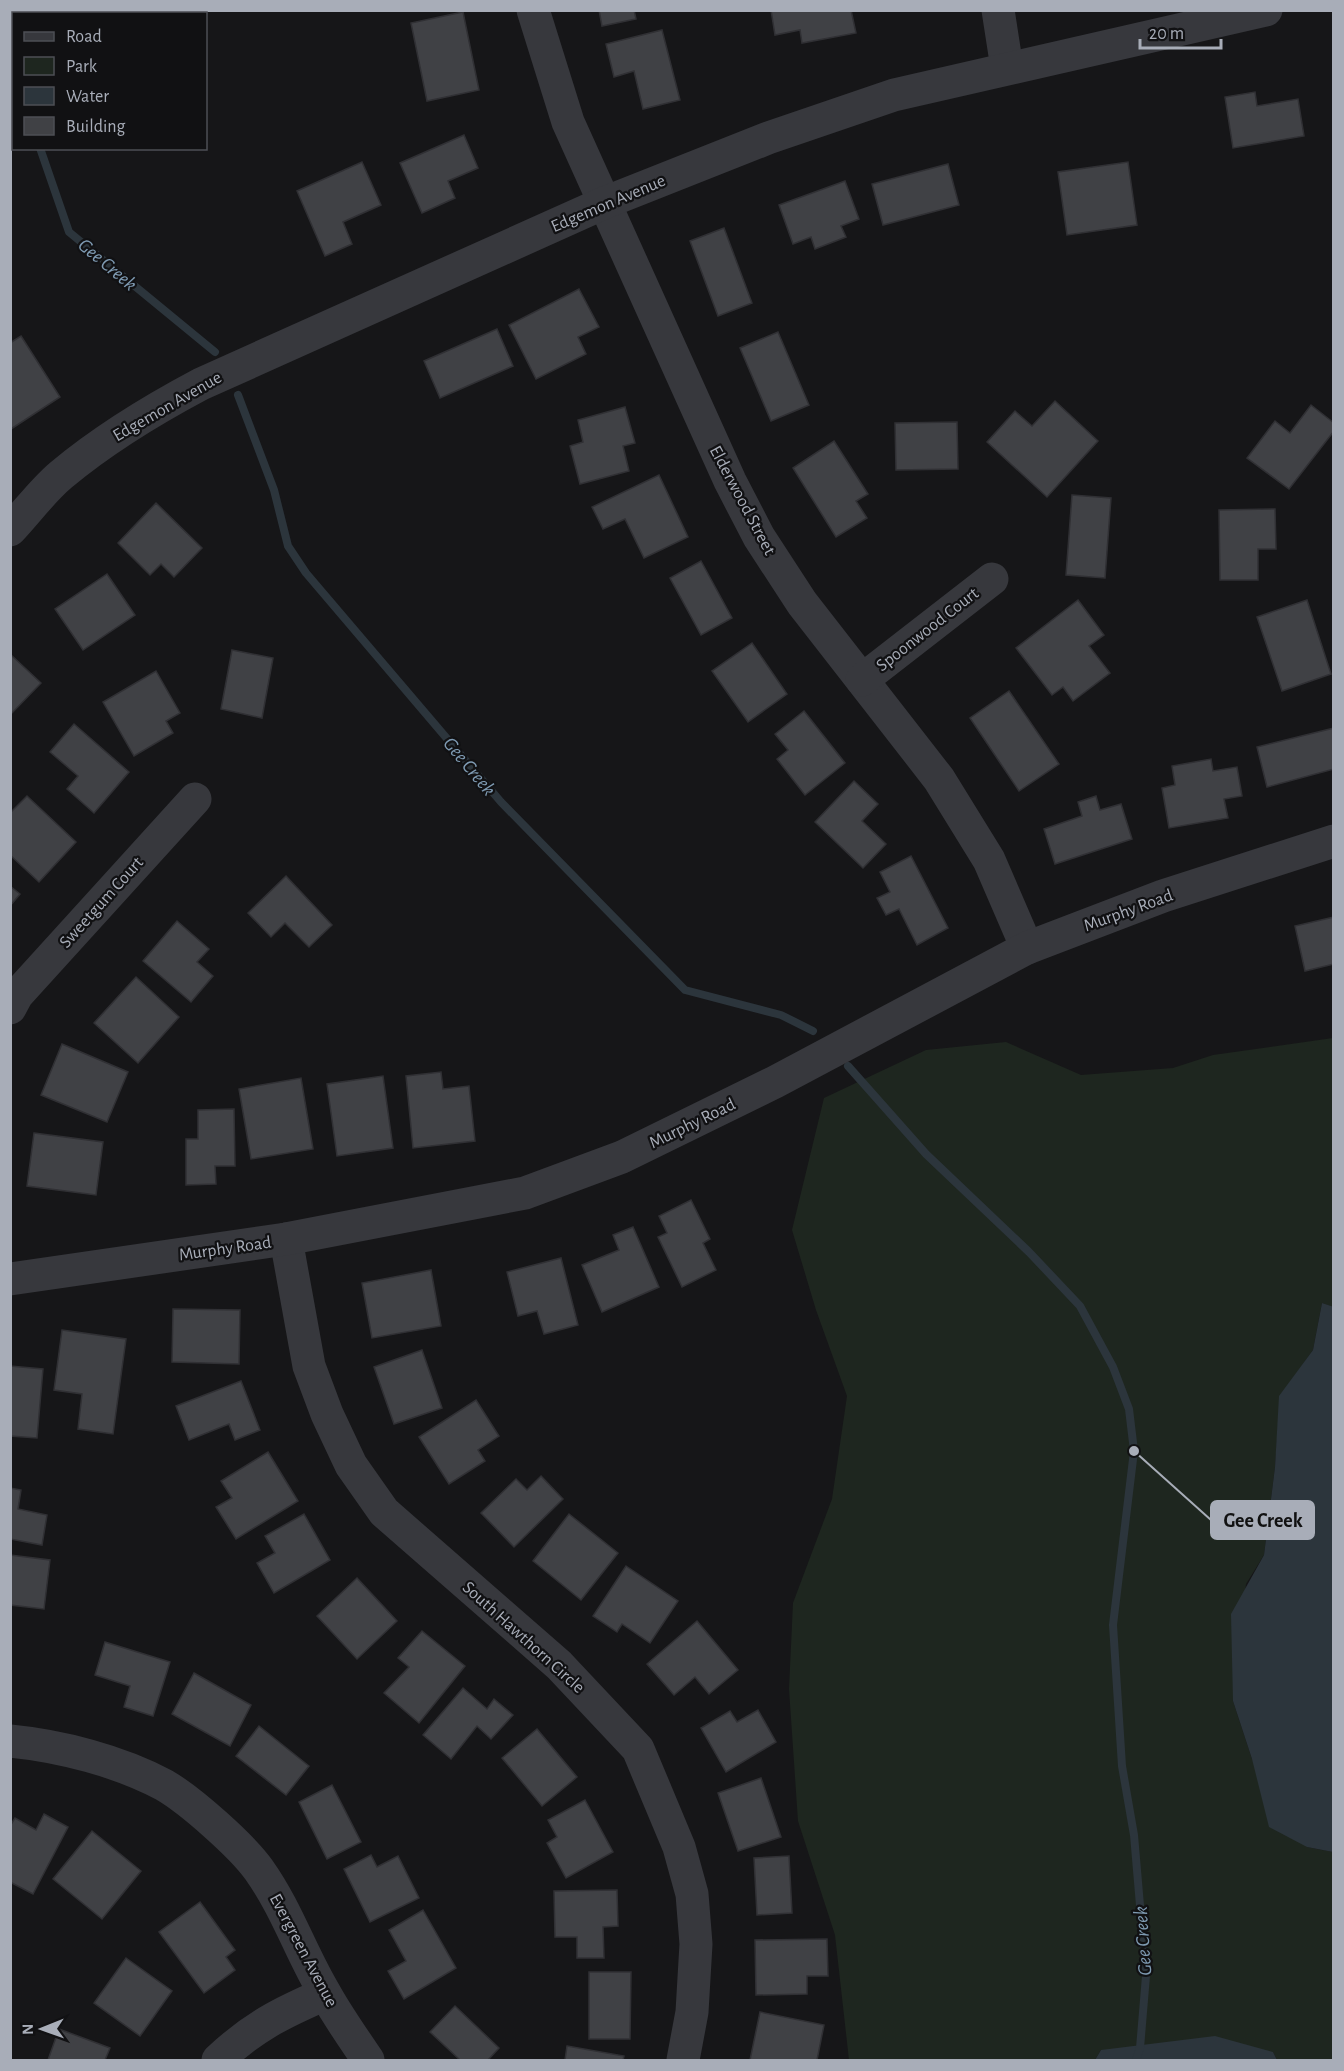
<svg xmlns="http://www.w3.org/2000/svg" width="1344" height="2071" font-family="'Alegreya Sans',sans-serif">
	<rect width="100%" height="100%" fill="#161618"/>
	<path fill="#1e261f" d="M 1333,1038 L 1333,1307 L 1322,1303 L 1313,1350 L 1280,1396 L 1275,1467 L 1264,1555 L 1246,1584 L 1233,1701 L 1252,1759 L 1307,1847 L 1333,1852 L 1333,2060 L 1277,2060 L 1273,2052 L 1101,2050 L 1095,2060 L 849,2060 L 835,1935 L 798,1821 L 789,1689 L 793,1603 L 832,1499 L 847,1396 L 816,1310 L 792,1230 L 824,1098 L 926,1050 L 1006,1042 L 1081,1075 L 1173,1068 L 1213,1055 Z"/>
	<g fill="#2c353c">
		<path d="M 1322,1303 L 1334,1307 L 1333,1852 L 1307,1847 L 1269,1827 L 1252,1759 L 1233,1701 L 1231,1614 L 1264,1555 L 1275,1467 L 1279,1396 L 1313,1350 Z"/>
		<path d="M 1215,2036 L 1273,2052 L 1277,2060 L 1095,2060 L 1101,2050 Z"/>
	</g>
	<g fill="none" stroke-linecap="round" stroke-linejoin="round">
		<g stroke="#2c353c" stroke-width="8">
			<path d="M 10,14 L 14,29"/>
			<path d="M 40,148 L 69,232 L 215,352"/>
			<path d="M 238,395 L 274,490 L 288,546 L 306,573 L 501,802 L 685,990 L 781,1015 L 813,1031"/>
			<path d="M 848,1066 L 926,1154 L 1029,1252 L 1080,1306 L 1113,1367 L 1129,1409 L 1134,1451 L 1113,1625 L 1122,1766 L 1134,1835 L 1146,1976 L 1140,2048 L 1136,2060"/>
		</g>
	</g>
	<g fill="#404145" stroke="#303034" stroke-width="1.5">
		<path d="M 599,10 L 634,10 L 636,19 L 602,26 Z"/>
		<path d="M 771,10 L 851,10 L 856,33 L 802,43 L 800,30 L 775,35 Z"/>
		<path d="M 463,12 L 479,90 L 427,101 L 411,23 Z"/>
		<path d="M 662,30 L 680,100 L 643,109 L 634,71 L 614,77 L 606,44 Z"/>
		<path d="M 1255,92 L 1257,106 L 1298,99 L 1304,136 L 1233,148 L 1225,97 Z"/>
		<path d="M 464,135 L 478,168 L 448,181 L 455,198 L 422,213 L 400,163 Z"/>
		<path d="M 362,162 L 381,205 L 343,222 L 352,244 L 325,256 L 297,191 Z"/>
		<path d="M 1128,162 L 1137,225 L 1067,235 L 1058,172 Z"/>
		<path d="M 948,164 L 959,205 L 883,225 L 872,184 Z"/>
		<path d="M 845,181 L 859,219 L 841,226 L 846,237 L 815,249 L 811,237 L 793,244 L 779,205 Z"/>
		<path d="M 724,228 L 752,303 L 718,316 L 690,241 Z"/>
		<path d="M 579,289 L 599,327 L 578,337 L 586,354 L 536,379 L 509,325 Z"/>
		<path d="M 497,329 L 513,366 L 440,398 L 424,361 Z"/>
		<path d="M 778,332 L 809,405 L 771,421 L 740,348 Z"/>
		<path d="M 21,336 L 60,397 L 11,429 L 10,343 Z"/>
		<path d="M 1055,401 L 1098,441 L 1047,497 L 987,442 L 1015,411 L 1032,426 Z"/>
		<path d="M 1311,405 L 1334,423 L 1334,431 L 1289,489 L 1247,458 L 1275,421 L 1290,433 Z"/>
		<path d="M 625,407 L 635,443 L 623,446 L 629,471 L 580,484 L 570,446 L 583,442 L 578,420 Z"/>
		<path d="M 957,422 L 958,469 L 896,470 L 895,423 Z"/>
		<path d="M 834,441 L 868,494 L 856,501 L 867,518 L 836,537 L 793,468 Z"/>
		<path d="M 659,475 L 688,537 L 644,558 L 625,519 L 603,529 L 592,507 Z"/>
		<path d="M 1072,495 L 1111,498 L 1105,578 L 1066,575 Z"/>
		<path d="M 156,503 L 202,548 L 174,577 L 161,564 L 150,575 L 118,543 Z"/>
		<path d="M 1275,509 L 1276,549 L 1258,549 L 1258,580 L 1220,580 L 1219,510 Z"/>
		<path d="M 701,561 L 732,618 L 701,635 L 670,578 Z"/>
		<path d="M 107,574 L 135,615 L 83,650 L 55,609 Z"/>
		<path d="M 1078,600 L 1104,635 L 1089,646 L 1110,673 L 1073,701 L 1063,687 L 1052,695 L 1016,648 Z"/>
		<path d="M 1307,600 L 1331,674 L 1282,691 L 1257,617 Z"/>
		<path d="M 752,643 L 787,694 L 748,722 L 712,671 Z"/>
		<path d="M 232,650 L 273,658 L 262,718 L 221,709 Z"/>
		<path d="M 10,654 L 41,683 L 10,715 Z"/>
		<path d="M 156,671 L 180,713 L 166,721 L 173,733 L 134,756 L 103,702 Z"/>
		<path d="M 1009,691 L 1059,764 L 1019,791 L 970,718 Z"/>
		<path d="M 804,711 L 845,763 L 805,795 L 777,759 L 788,750 L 775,734 Z"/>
		<path d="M 74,724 L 129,772 L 94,813 L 67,789 L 78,776 L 50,752 Z"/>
		<path d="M 1334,728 L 1334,769 L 1267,787 L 1257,747 Z"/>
		<path d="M 1211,759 L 1213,771 L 1237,767 L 1242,796 L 1224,799 L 1228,818 L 1169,828 L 1162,788 L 1175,785 L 1172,766 Z"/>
		<path d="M 854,781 L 878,804 L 862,821 L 886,844 L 863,868 L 815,822 Z"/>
		<path d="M 27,796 L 76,842 L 39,882 L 10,855 L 10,813 Z"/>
		<path d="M 1096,796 L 1100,810 L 1121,804 L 1132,839 L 1055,864 L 1044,829 L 1082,816 L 1078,802 Z"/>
		<path d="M 911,856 L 948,928 L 917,945 L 899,909 L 886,915 L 877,898 L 890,892 L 880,872 Z"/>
		<path d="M 286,876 L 332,925 L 309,947 L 285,923 L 271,937 L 248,913 Z"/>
		<path d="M 10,886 L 20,894 L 10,906 Z"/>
		<path d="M 1334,917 L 1334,964 L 1305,971 L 1295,926 Z"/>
		<path d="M 177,921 L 209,949 L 197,962 L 213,976 L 191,1002 L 143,961 Z"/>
		<path d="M 136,977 L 179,1017 L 138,1063 L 94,1023 Z"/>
		<path d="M 62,1044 L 128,1072 L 107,1122 L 41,1095 Z"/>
		<path d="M 441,1072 L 443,1089 L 469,1086 L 475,1141 L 413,1148 L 406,1076 Z"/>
		<path d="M 383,1076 L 393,1148 L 337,1156 L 327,1084 Z"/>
		<path d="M 301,1078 L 313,1149 L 251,1159 L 239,1089 Z"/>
		<path d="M 234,1109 L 235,1166 L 215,1166 L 216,1184 L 186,1185 L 186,1139 L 198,1139 L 198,1110 Z"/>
		<path d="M 34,1133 L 103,1142 L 96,1195 L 27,1186 Z"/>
		<path d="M 691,1200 L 710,1239 L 703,1243 L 716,1270 L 682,1287 L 658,1237 L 667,1233 L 659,1216 Z"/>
		<path d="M 633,1227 L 659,1287 L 602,1312 L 582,1265 L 619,1250 L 613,1235 Z"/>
		<path d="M 561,1258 L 578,1325 L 544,1334 L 537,1311 L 518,1316 L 507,1272 Z"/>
		<path d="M 431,1270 L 441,1326 L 372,1338 L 362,1283 Z"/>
		<path d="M 173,1309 L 240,1310 L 239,1364 L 172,1362 Z"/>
		<path d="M 62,1330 L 126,1339 L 113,1434 L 78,1429 L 82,1394 L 54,1390 Z"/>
		<path d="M 422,1350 L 442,1408 L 394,1424 L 374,1367 Z"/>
		<path d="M 10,1366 L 43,1369 L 37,1438 L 10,1436 Z"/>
		<path d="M 241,1381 L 260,1430 L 235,1440 L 229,1424 L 189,1440 L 176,1406 Z"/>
		<path d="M 476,1400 L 499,1436 L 478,1450 L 485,1461 L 449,1484 L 419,1437 Z"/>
		<path d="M 268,1452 L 298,1501 L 236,1539 L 216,1507 L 232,1498 L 221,1481 Z"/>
		<path d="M 541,1476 L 563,1499 L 514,1547 L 481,1513 L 516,1479 L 527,1490 Z"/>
		<path d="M 10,1488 L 21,1490 L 18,1509 L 47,1515 L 42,1545 L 10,1539 Z"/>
		<path d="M 304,1514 L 330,1560 L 274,1593 L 257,1563 L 275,1553 L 265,1536 Z"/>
		<path d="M 569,1514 L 618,1553 L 581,1600 L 533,1561 Z"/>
		<path d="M 10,1555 L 50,1560 L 44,1609 L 10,1605 Z"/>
		<path d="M 626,1566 L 678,1601 L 650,1643 L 622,1624 L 617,1632 L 593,1616 Z"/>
		<path d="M 357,1578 L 397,1621 L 357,1659 L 317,1616 Z"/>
		<path d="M 697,1621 L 738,1670 L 709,1694 L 695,1677 L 674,1695 L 647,1664 Z"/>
		<path d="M 422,1631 L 465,1666 L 419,1723 L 384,1693 L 409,1667 L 398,1658 Z"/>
		<path d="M 105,1642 L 170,1662 L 153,1716 L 124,1707 L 130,1686 L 95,1675 Z"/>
		<path d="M 194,1673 L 251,1705 L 230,1746 L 172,1714 Z"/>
		<path d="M 463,1688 L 487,1709 L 494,1699 L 513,1715 L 491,1739 L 477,1726 L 451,1759 L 423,1735 Z"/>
		<path d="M 758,1710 L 776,1742 L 726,1772 L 701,1728 L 730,1711 L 737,1722 Z"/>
		<path d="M 259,1726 L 309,1766 L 286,1795 L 236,1756 Z"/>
		<path d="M 537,1729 L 577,1777 L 542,1806 L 502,1758 Z"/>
		<path d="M 761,1778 L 781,1837 L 738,1851 L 718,1793 Z"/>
		<path d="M 332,1785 L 361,1842 L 327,1859 L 299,1802 Z"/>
		<path d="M 585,1800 L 613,1852 L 566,1878 L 547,1843 L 557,1837 L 548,1820 Z"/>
		<path d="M 44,1814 L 68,1827 L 33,1894 L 10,1882 L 10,1826 L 15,1818 L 36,1830 Z"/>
		<path d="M 92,1831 L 141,1871 L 102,1919 L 53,1879 Z"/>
		<path d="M 371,1855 L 377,1867 L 398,1856 L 419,1898 L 370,1922 L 344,1869 Z"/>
		<path d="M 789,1856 L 792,1913 L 757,1915 L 754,1858 Z"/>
		<path d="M 617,1890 L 618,1926 L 603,1927 L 604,1958 L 577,1958 L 577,1937 L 555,1937 L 554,1891 Z"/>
		<path d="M 200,1902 L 235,1950 L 226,1957 L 235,1970 L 204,1993 L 159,1932 Z"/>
		<path d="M 423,1910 L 456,1968 L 404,1999 L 388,1971 L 406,1961 L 389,1930 Z"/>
		<path d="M 827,1939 L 828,1976 L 807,1976 L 807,1994 L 756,1995 L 755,1940 Z"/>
		<path d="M 126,1958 L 172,1991 L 140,2036 L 94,2003 Z"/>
		<path d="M 589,1972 L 631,1972 L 630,2039 L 589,2039 Z"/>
		<path d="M 455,2006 L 499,2048 L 488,2060 L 460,2060 L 430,2032 Z"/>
		<path d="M 760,2012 L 824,2025 L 817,2060 L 750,2060 Z"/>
		<path d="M 59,2029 L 110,2048 L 105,2060 L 48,2060 Z"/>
		<path d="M 567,2046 L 624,2056 L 623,2060 L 565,2060 Z"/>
	</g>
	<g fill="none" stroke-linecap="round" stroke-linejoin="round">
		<g stroke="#37383d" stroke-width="33">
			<path d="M 533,10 L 568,122 L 730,481 L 759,537 L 802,603 L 939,779 L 989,860 L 1027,948"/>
			<path d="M 998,10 L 1007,68"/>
			<path d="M 10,530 C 27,512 42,491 61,475 C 104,439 152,410 201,384 L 604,203 L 768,138 L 894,95 L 1266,10"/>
			<path d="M 862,680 L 992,579"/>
			<path d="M 10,1008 L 17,995 L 195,799"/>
			<path d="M 286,1239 L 309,1366 L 327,1414 L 351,1465 L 384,1512 L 559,1665 L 638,1749 L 679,1847 L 692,1894 L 696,1944 L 692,2012 L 683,2060"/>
			<path d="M 10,1279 L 286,1239 L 525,1193 L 622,1157 L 775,1082 L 1027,948 L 1163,896 L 1334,841"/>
			<path d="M 10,1741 C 61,1746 119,1761 164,1785 C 190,1800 242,1846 259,1870 C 288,1911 301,1954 326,1995 C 339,2018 354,2039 368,2060"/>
			<path d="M 218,2060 C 253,2027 281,2013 325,1994"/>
		</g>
	</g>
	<g text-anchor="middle" stroke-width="4.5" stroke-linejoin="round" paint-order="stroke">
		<g font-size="18" fill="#a8adb8" stroke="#111113">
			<text transform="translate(608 203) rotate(-23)" y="6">Edgemon Avenue</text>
			<text transform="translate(167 406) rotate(-30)" y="6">Edgemon Avenue</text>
			<text transform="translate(743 500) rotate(62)" y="6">Elderwood Street</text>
			<text transform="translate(927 629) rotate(-38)" y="6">Spoonwood Court</text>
			<text transform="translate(101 902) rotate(-48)" y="6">Sweetgum Court</text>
			<text transform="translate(1128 910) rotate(-20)" y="6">Murphy Road</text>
			<text transform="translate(692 1123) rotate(-26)" y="6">Murphy Road</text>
			<text transform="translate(225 1248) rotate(-8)" y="6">Murphy Road</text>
			<text transform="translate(524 1637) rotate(42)" y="6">South Hawthorn Circle</text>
			<text transform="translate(304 1950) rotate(62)" y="6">Evergreen Avenue</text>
		</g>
		<g font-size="20" font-style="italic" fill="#7f9bb3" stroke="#111113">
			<text transform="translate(108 264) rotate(40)" y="7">Gee Creek</text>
			<text transform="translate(470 766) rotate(50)" y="7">Gee Creek</text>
			<text transform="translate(1142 1941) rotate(-94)" y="7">Gee Creek</text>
		</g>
	</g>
	<path fill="none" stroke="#a8adb8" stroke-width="2" d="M1134 1451L1211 1520"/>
	<circle fill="#a8adb8" stroke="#111113" stroke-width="2" cx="1134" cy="1451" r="6"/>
	<rect fill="#a8adb8" stroke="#a8adb8" stroke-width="2" x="1211" y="1501" width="103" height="38" rx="6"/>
	<g font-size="20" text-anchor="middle" font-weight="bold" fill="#111">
		<text x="1263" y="1527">Gee Creek</text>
	</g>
	<rect width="1344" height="2071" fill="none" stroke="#a8adb8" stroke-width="24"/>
	<rect x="12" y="12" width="195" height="138" fill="#111113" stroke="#4d4f55" stroke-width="1.5"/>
	<rect x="24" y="32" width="30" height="9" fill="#37383d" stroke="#4d4f55" stroke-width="1.5"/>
	<text x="66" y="42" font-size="18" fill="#a8adb8">Road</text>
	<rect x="24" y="57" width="30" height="18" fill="#1e261f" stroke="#4d4f55" stroke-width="1.5"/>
	<text x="66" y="72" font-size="18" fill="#a8adb8">Park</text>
	<rect x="24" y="87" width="30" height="18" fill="#2c353c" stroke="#4d4f55" stroke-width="1.5"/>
	<text x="66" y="102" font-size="18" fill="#a8adb8">Water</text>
	<rect x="24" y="117" width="30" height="18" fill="#404145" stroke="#4d4f55" stroke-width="1.5"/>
	<text x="66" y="132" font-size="18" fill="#a8adb8">Building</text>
	<g transform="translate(42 2029) rotate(269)" stroke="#111113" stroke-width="4.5" paint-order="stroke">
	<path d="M0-4.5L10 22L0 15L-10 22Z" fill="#a8adb8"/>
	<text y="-9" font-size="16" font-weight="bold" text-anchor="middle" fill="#a8adb8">N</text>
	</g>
	<path d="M1140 39v9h81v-9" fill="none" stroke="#a8adb8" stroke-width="3"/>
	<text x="1149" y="39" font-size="18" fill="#a8adb8" stroke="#111113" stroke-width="4.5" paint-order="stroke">20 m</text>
</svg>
